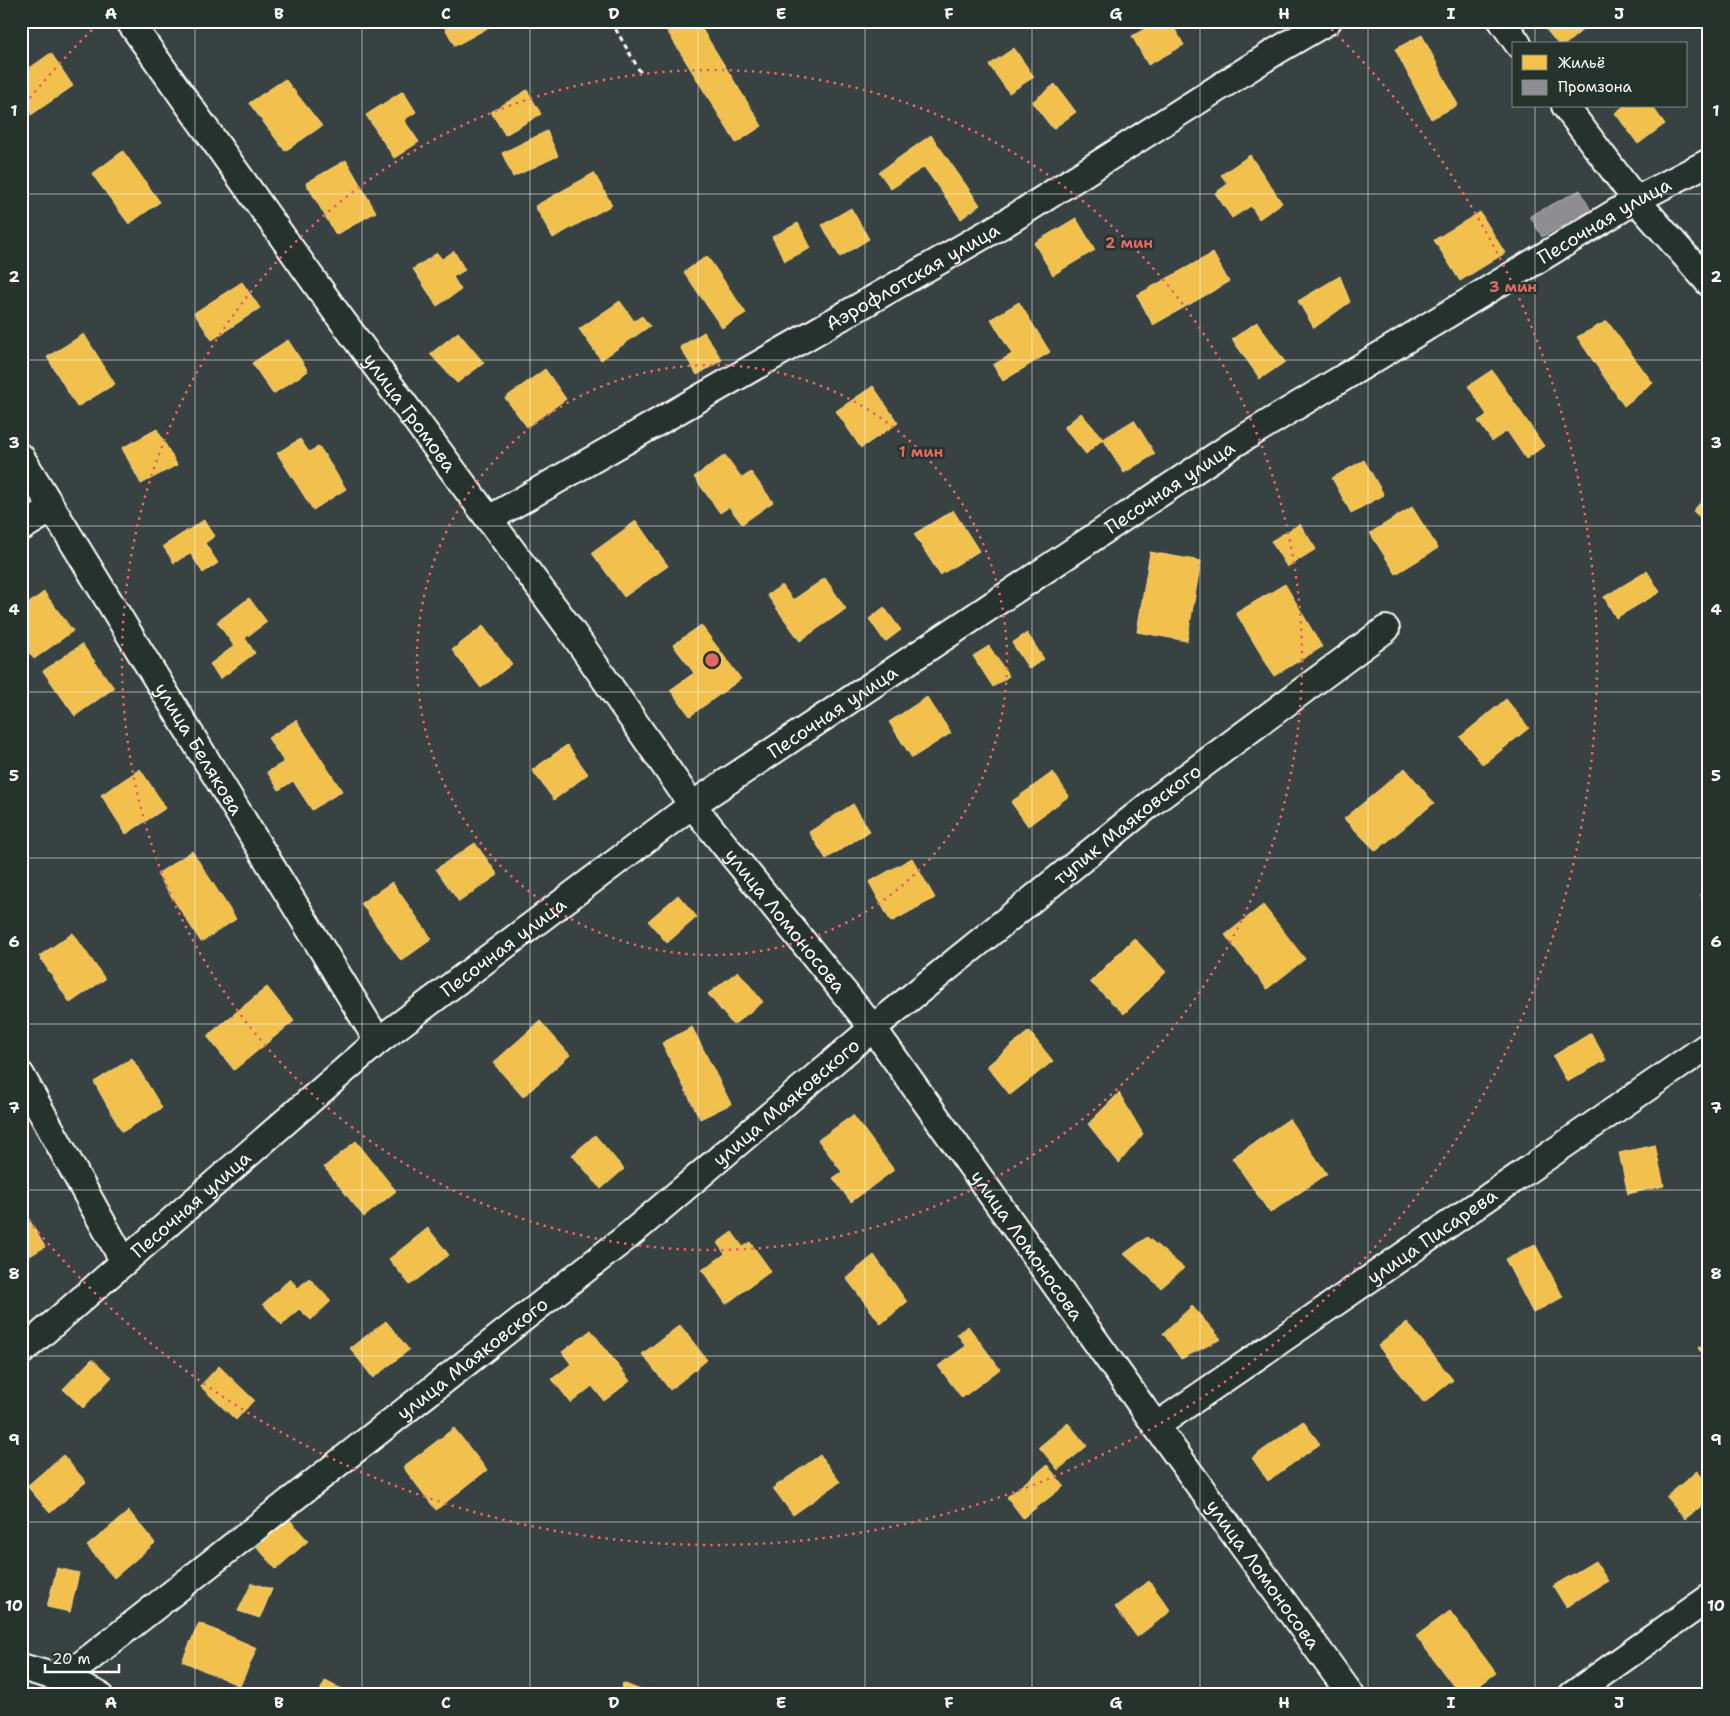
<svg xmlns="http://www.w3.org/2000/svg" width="1730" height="1716" font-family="'Shantell Sans',sans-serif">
	<rect width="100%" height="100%" fill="#384242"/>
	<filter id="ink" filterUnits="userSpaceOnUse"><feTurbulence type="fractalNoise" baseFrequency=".02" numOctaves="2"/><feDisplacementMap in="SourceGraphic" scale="10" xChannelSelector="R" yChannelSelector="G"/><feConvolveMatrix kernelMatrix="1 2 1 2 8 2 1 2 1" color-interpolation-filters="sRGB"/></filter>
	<g filter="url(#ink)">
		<g fill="#f2c14e" stroke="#f6d483">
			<path d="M 441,21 L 491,21 L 493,25 L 455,46 Z"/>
			<path d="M 661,21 L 697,21 L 762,126 L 736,143 Z"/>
			<path d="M 1159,21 L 1170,21 L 1184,45 L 1148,65 L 1132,36 Z"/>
			<path d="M 1539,21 L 1593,21 L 1566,44 L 1558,44 Z"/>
			<path d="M 1422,35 L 1458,105 L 1431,119 L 1395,49 Z"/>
			<path d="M 1014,48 L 1034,77 L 1009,93 L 989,65 Z"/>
			<path d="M 51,53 L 73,86 L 31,115 L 21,102 L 21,74 Z"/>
			<path d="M 285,79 L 322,126 L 285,151 L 249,103 Z"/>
			<path d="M 1055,84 L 1076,112 L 1053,129 L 1032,102 Z"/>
			<path d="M 527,90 L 541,114 L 505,135 L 491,112 Z"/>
			<path d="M 403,91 L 416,112 L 404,120 L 419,142 L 394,158 L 366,115 Z"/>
			<path d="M 1624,106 L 1652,106 L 1665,124 L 1638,144 L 1615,113 Z"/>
			<path d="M 547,131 L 558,156 L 513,177 L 502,153 Z"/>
			<path d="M 931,135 L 980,205 L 961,219 L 924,167 L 891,189 L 879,172 Z"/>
			<path d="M 123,151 L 160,202 L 129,224 L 92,174 Z"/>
			<path d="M 1250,155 L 1282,203 L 1259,219 L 1251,206 L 1232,218 L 1215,193 L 1228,184 L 1221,175 Z"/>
			<path d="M 346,160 L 376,212 L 336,235 L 306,183 Z"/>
			<path d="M 594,173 L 612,205 L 553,238 L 535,206 Z"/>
			<path d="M 851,208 L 869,239 L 840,257 L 822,225 Z"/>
			<path d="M 1480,212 L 1505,253 L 1460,281 L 1434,240 Z"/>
			<path d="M 1076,218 L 1095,250 L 1053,275 L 1034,243 Z"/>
			<path d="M 798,223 L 811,248 L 785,261 L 772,237 Z"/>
			<path d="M 454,251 L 465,270 L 453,277 L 461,290 L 437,306 L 413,269 L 437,253 L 442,259 Z"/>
			<path d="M 1213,253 L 1229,282 L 1153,325 L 1137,295 Z"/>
			<path d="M 707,256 L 746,313 L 722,328 L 684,272 Z"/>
			<path d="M 1340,276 L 1350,302 L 1314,328 L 1298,301 Z"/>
			<path d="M 242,282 L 260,308 L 212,340 L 194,313 Z"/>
			<path d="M 620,301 L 634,321 L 642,316 L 650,326 L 601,360 L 579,329 Z"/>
			<path d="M 1019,302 L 1050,352 L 1003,381 L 993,365 L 1012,354 L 991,319 Z"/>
			<path d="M 1607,321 L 1653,383 L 1624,406 L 1577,337 Z"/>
			<path d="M 1257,322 L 1285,362 L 1260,379 L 1232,339 Z"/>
			<path d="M 458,332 L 484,363 L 457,383 L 430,354 Z"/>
			<path d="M 704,332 L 722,360 L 697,375 L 680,347 Z"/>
			<path d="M 84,334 L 115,384 L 77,407 L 47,357 Z"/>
			<path d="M 288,340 L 308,371 L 273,394 L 252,363 Z"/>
			<path d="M 545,369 L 566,399 L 527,427 L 505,398 Z"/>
			<path d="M 1492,370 L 1544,446 L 1526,459 L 1507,431 L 1492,441 L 1478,421 L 1487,415 L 1468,386 Z"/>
			<path d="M 873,386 L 898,423 L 861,448 L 836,411 Z"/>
			<path d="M 1081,413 L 1103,439 L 1086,454 L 1064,427 Z"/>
			<path d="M 1134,420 L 1155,454 L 1124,473 L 1103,439 Z"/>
			<path d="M 157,429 L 177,465 L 141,484 L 122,448 Z"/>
			<path d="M 300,439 L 309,452 L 319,446 L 346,489 L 313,510 L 277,453 Z"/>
			<path d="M 725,455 L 742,478 L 751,472 L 773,502 L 742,524 L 729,507 L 720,513 L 694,477 Z"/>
			<path d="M 1364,460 L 1384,495 L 1351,513 L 1332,478 Z"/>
			<path d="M 1709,493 L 1709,525 L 1693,511 Z"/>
			<path d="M 1412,507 L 1438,548 L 1396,574 L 1370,533 Z"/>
			<path d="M 953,510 L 979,551 L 940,575 L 914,534 Z"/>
			<path d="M 204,520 L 215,536 L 205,543 L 218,563 L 203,573 L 190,553 L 174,563 L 163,546 Z"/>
			<path d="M 636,521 L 668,566 L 624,597 L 592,553 Z"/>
			<path d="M 1300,524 L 1316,549 L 1287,567 L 1271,541 Z"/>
			<path d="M 1150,552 L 1201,561 L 1187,641 L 1137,632 Z"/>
			<path d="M 1647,571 L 1660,592 L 1616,618 L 1604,597 Z"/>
			<path d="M 825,578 L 846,609 L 800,641 L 767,595 L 782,585 L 793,600 Z"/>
			<path d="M 1285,584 L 1322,647 L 1274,676 L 1236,613 Z"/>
			<path d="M 44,592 L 73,631 L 34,659 L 21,642 L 21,609 Z"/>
			<path d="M 249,598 L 267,622 L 245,638 L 255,653 L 220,679 L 210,664 L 234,646 L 217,622 Z"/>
			<path d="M 884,607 L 901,630 L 885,642 L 869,619 Z"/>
			<path d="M 701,625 L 741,679 L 690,716 L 670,690 L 694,673 L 673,645 Z"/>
			<path d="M 483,626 L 512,664 L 481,688 L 452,650 Z"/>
			<path d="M 1027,633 L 1044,659 L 1029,669 L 1012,643 Z"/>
			<path d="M 82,644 L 114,688 L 75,716 L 43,671 Z"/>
			<path d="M 989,646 L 1009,676 L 993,687 L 973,656 Z"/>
			<path d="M 927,697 L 951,733 L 912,758 L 889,722 Z"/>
			<path d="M 1506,699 L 1529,728 L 1483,765 L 1460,737 Z"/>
			<path d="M 296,720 L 342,791 L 312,810 L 293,781 L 279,790 L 267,772 L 284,762 L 268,738 Z"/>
			<path d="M 567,745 L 588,774 L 554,800 L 532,770 Z"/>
			<path d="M 1405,768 L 1434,803 L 1376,851 L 1344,819 Z"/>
			<path d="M 140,769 L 166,808 L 126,834 L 101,795 Z"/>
			<path d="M 1053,772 L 1069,796 L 1028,826 L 1011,802 Z"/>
			<path d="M 853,804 L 870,831 L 826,859 L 809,832 Z"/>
			<path d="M 475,843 L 498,875 L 459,902 L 436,869 Z"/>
			<path d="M 192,851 L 236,919 L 201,942 L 157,874 Z"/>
			<path d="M 912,858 L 935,898 L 891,922 L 869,882 Z"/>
			<path d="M 392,882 L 432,939 L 401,961 L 361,903 Z"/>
			<path d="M 1709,889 L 1709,909 L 1700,894 Z"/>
			<path d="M 678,895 L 697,917 L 667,943 L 648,921 Z"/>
			<path d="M 1263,905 L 1305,959 L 1267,989 L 1225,935 Z"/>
			<path d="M 73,933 L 105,979 L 70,1003 L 39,956 Z"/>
			<path d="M 1134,938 L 1166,972 L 1124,1014 L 1090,982 Z"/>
			<path d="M 738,971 L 763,1002 L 733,1025 L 708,994 Z"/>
			<path d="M 267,987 L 294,1021 L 234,1070 L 207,1036 Z"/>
			<path d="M 540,1021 L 570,1055 L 523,1097 L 493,1063 Z"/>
			<path d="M 692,1027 L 731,1104 L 700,1119 L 662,1043 Z"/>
			<path d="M 1029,1031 L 1053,1061 L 1010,1095 L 987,1066 Z"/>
			<path d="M 1591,1033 L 1606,1060 L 1567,1082 L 1553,1056 Z"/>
			<path d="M 132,1058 L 162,1108 L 122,1132 L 94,1082 Z"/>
			<path d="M 1119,1093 L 1143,1134 L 1119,1163 L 1088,1124 Z"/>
			<path d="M 853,1115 L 894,1170 L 851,1202 L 833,1178 L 842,1172 L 818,1140 Z"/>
			<path d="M 1289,1119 L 1327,1174 L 1270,1213 L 1232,1158 Z"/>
			<path d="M 595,1135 L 624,1169 L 601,1189 L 572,1155 Z"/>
			<path d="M 356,1141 L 396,1191 L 364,1217 L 324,1167 Z"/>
			<path d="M 1655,1145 L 1664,1186 L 1628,1194 L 1619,1153 Z"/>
			<path d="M 21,1205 L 45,1247 L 21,1261 Z"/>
			<path d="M 428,1228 L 449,1255 L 410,1285 L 389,1259 Z"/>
			<path d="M 732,1232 L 743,1247 L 750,1242 L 771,1271 L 726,1304 L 702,1270 L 725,1254 L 717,1243 Z"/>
			<path d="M 1147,1237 L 1184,1268 L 1161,1288 L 1124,1254 Z"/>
			<path d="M 1535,1244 L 1563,1297 L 1533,1313 L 1505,1259 Z"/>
			<path d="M 874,1255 L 907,1302 L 881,1324 L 846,1278 Z"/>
			<path d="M 309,1278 L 331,1301 L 311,1320 L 299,1309 L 282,1325 L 263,1304 L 290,1279 L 298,1288 Z"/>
			<path d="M 1192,1306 L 1221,1339 L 1181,1359 L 1163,1333 Z"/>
			<path d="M 386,1321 L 409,1350 L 373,1378 L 350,1348 Z"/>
			<path d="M 1407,1322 L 1453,1380 L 1424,1403 L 1378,1346 Z"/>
			<path d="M 680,1325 L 707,1360 L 670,1390 L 642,1354 Z"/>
			<path d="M 968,1326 L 1000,1369 L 962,1398 L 938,1366 L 966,1346 L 957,1334 Z"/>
			<path d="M 591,1330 L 630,1381 L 604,1401 L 592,1386 L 571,1403 L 552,1379 L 571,1364 L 562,1352 Z"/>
			<path d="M 1709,1340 L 1709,1362 L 1698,1348 Z"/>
			<path d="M 92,1359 L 112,1377 L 83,1408 L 63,1389 Z"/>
			<path d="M 219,1366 L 254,1400 L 236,1420 L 200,1386 Z"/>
			<path d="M 1303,1421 L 1320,1444 L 1268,1481 L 1252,1458 Z"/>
			<path d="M 1068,1423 L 1087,1446 L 1058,1470 L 1039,1447 Z"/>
			<path d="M 454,1428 L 487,1470 L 436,1510 L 403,1467 Z"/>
			<path d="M 63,1455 L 86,1482 L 50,1513 L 27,1486 Z"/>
			<path d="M 820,1455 L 840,1482 L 793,1515 L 773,1488 Z"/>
			<path d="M 1047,1465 L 1064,1486 L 1023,1518 L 1007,1497 Z"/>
			<path d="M 1697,1471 L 1709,1485 L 1709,1500 L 1685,1519 L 1666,1497 Z"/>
			<path d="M 129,1511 L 155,1543 L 114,1578 L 87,1546 Z"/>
			<path d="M 289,1519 L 308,1541 L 276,1569 L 257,1547 Z"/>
			<path d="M 1595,1561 L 1608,1581 L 1566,1607 L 1553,1586 Z"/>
			<path d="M 57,1568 L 79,1573 L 70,1612 L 47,1607 Z"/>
			<path d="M 1149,1581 L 1171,1611 L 1137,1637 L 1115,1607 Z"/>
			<path d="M 252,1583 L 272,1589 L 260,1618 L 238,1611 Z"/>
			<path d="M 1450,1611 L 1496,1673 L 1467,1695 L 1460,1695 L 1416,1636 Z"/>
			<path d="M 199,1623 L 257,1648 L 240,1686 L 182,1661 Z"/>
			<path d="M 325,1681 L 355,1695 L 318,1695 Z"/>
			<path d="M 623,1683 L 653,1695 L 619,1695 Z"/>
		</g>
		<path fill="#8d8d92" stroke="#afafb3" d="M 1580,190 L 1591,211 L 1542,237 L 1530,216 Z"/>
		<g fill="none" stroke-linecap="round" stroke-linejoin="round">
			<g stroke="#fff" stroke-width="30">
				<g id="minor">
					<path id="s1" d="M 129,21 L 333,308 L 570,629 L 692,805 L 873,1028 L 1156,1426 L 1351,1695"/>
					<path d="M 1502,21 L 1518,44"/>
					<path d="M 1565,106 L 1636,200 L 1709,283"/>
					<path id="s2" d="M 21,457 L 378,1041"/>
					<path id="s3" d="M 489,519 L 1007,222 L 1278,50 L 1328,21"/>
					<path d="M 21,528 L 52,509"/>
					<path d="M 21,1075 L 124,1262"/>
					<path id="s4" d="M 21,1352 L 378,1041 L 692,805 L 1234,444 L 1636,200 L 1709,162"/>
					<path id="s5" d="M 1156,1426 L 1709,1045"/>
					<path d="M 21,1667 L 63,1679 L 99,1695"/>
					<path id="s6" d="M 63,1679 L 628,1236 L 873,1028 L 1154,801 L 1386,629"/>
					<path d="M 1572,1695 L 1709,1598"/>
				</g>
			</g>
			<path stroke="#fff" stroke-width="3" stroke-dasharray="5 4" stroke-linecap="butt" d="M 611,21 L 642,75"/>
			<use href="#minor" stroke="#26332d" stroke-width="26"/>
		</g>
	</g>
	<path fill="none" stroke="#fff" stroke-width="1" stroke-opacity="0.55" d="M 195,21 L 195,1695M 362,21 L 362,1695M 530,21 L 530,1695M 698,21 L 698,1695M 865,21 L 865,1695M 1032,21 L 1032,1695M 1200,21 L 1200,1695M 1368,21 L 1368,1695M 1535,21 L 1535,44M 1535,106 L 1535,1695M 21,194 L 1709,194M 21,360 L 1709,360M 21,526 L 1709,526M 21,692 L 1709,692M 21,858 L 1709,858M 21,1024 L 1709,1024M 21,1190 L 1709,1190M 21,1356 L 1709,1356M 21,1522 L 1709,1522"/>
	<g fill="none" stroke="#e26868" stroke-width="2.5" stroke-dasharray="2.5 5">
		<circle cx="712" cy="660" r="295"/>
		<circle cx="712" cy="660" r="590"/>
		<path d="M25 104A884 884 0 0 1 98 24M1326 24A884 884 0 1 1 25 1216"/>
	</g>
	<g text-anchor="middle" stroke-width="5" stroke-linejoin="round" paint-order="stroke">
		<g font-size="19" fill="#fff" stroke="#26332d">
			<text dy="7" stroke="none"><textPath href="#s4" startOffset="1950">Песочная улица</textPath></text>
			<text dy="7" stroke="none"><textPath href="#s3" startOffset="488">Аэрофлотская улица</textPath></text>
			<text dy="7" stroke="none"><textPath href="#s1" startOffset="482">улица Громова</textPath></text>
			<text dy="7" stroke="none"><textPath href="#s4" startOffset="1440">Песочная улица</textPath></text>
			<text dy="7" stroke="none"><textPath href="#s4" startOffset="1035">Песочная улица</textPath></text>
			<text dy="7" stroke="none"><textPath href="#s2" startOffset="342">улица Белякова</textPath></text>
			<text dy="7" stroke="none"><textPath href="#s6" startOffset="1365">тупик Маяковского</textPath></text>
			<text dy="7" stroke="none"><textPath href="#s1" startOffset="1114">улица Ломоносова</textPath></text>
			<text dy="7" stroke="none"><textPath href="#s4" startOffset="630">Песочная улица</textPath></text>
			<text dy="7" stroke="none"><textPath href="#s6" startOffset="925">улица Маяковского</textPath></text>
			<text dy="7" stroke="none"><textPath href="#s4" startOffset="225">Песочная улица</textPath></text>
			<text dy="7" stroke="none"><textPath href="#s5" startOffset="335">улица Писарева</textPath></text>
			<text dy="7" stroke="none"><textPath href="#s1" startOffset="1519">улица Ломоносова</textPath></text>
			<text dy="7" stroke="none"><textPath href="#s6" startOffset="520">улица Маяковского</textPath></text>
			<text dy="7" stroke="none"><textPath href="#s1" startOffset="1924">улица Ломоносова</textPath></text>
		</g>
	</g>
	<circle cx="712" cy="660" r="8" fill="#e26868" stroke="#26332d" stroke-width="2.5"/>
	<g font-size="15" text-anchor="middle" font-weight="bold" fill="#e26868" stroke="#26332d" stroke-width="5" stroke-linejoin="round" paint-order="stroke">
		<text x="1129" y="248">2 мин</text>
		<text x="1513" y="292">3 мин</text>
		<text x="921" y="457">1 мин</text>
	</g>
	<rect width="1730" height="1716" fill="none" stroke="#26332d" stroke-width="55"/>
	<rect x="1512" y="42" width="175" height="65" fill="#26332d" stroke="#7d8581"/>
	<rect x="1522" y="55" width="25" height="15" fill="#f2c14e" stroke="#7d8581"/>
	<text x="1558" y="68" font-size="15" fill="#ffffff">Жильё</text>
	<rect x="1522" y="80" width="25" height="15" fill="#8d8d92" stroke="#7d8581"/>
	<text x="1558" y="92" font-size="15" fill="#ffffff">Промзона</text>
	<path d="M45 1664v8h74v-8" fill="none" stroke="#ffffff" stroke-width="2.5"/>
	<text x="52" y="1664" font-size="15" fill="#ffffff" stroke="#26332d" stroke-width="4" paint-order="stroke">20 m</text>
	<rect x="28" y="28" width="1674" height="1660" fill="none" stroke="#fff" stroke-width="2"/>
	<g font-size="16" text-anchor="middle" font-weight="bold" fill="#fff">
		<text x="111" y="19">A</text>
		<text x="279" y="19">B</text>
		<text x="446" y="19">C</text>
		<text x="614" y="19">D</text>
		<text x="781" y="19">E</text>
		<text x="949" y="19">F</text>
		<text x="1116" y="19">G</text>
		<text x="1284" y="19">H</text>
		<text x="1451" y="19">I</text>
		<text x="1619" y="19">J</text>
		<text x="14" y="116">1</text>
		<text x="1716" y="116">1</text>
		<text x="14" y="282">2</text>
		<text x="1716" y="282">2</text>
		<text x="14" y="448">3</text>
		<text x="1716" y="448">3</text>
		<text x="14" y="615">4</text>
		<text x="1716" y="615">4</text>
		<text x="14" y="781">5</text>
		<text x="1716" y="781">5</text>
		<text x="14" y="947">6</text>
		<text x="1716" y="947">6</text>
		<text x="14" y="1113">7</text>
		<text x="1716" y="1113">7</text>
		<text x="14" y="1279">8</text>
		<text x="1716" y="1279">8</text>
		<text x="14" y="1445">9</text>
		<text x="1716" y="1445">9</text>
		<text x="14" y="1611">10</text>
		<text x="1716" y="1611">10</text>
		<text x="111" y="1708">A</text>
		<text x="279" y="1708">B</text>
		<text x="446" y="1708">C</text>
		<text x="614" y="1708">D</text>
		<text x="781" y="1708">E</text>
		<text x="949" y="1708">F</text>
		<text x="1116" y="1708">G</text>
		<text x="1284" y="1708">H</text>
		<text x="1451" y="1708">I</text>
		<text x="1619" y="1708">J</text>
	</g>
</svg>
